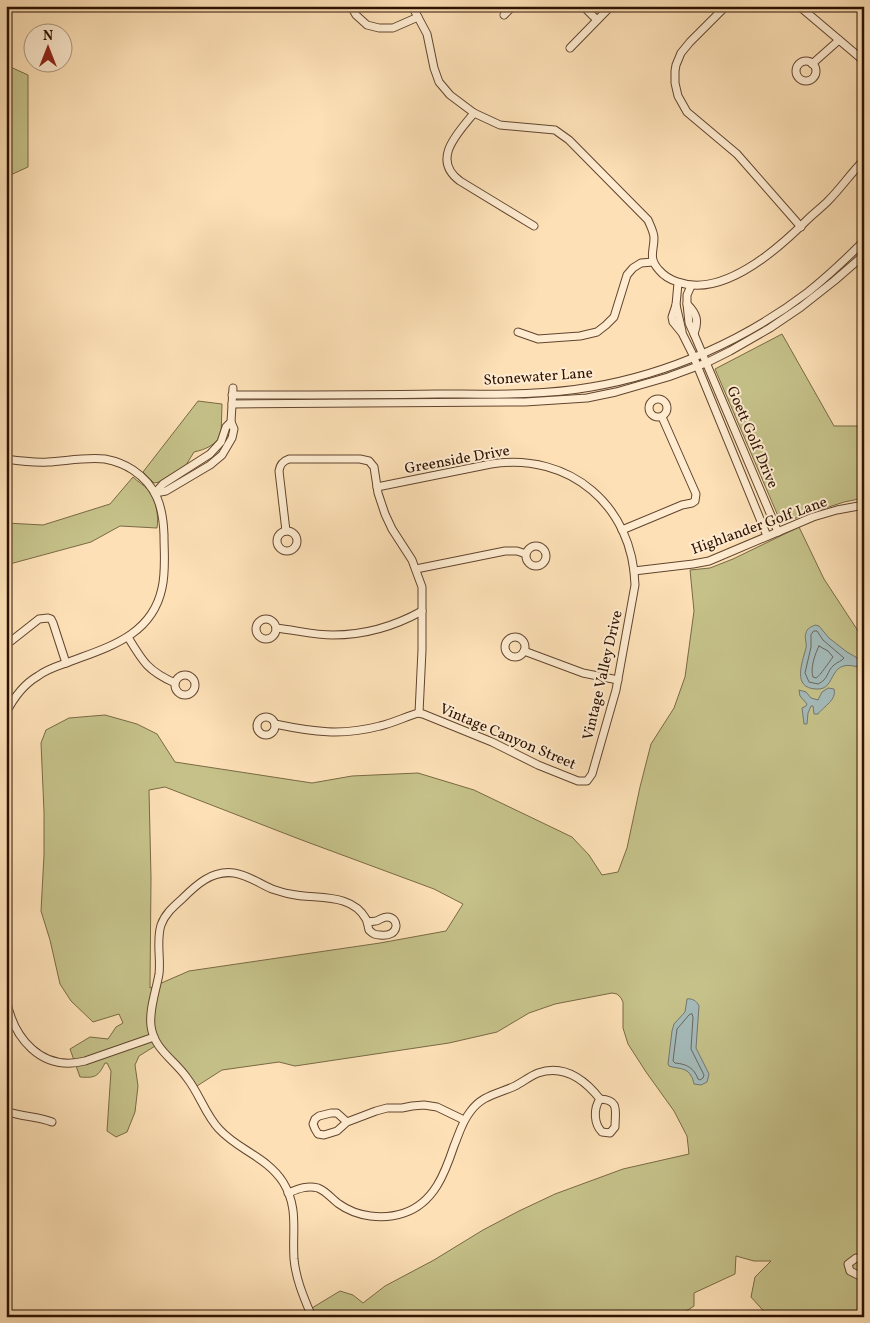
<svg xmlns="http://www.w3.org/2000/svg" width="870" height="1323" font-family="Vollkorn,serif">
	<rect width="100%" height="100%" fill="#fde0b6"/>
	<filter id="stains"><feTurbulence type="fractalNoise" baseFrequency=".004" numOctaves="4"/><feColorMatrix values="0 0 0 0 .2 0 0 0 0 .09 0 0 0 0 .02 0 0 0 .5 -.17"/></filter>
	<radialGradient id="worn" r=".72"><stop offset=".6" stop-color="#630" stop-opacity="0"/><stop offset="1" stop-color="#630" stop-opacity=".3"/></radialGradient>
	<g fill="#c5c189" stroke="#796944" fill-rule="evenodd">
		<path d="M 6,65 L 28,75 L 28,167 L 6,177 Z"/>
		<path d="M 782,334 L 834,426 L 864,426 L 864,498 L 844,502 L 781,523 L 715,369 Z"/>
		<path d="M 198,401 L 222,404 L 221,437 C 212,446 207,449 194,452 L 186,465 L 159,482 L 154,483 L 143,472 Z"/>
		<path d="M 133,477 C 137,481 144,485 148,490 C 156,500 159,516 157,528 L 120,526 L 91,542 L 6,565 L 6,523 L 43,525 L 110,504 Z"/>
		<path d="M 799,527 L 824,579 L 864,640 L 864,1317 L 769,1317 L 751,1297 L 755,1277 L 771,1261 L 754,1261 L 736,1256 L 735,1274 L 694,1293 L 694,1306 L 677,1317 L 316,1317 L 312,1308 L 340,1291 L 353,1295 L 363,1303 L 385,1286 L 434,1260 L 483,1230 L 519,1211 L 555,1194 L 623,1169 L 689,1154 L 687,1136 L 674,1111 L 646,1072 L 628,1044 L 623,1028 L 623,1002 L 621,998 L 617,994 L 612,993 L 555,1004 L 529,1013 L 497,1032 L 449,1043 L 295,1066 L 279,1062 L 222,1070 L 197,1086 C 187,1070 172,1058 160,1043 L 139,1056 L 135,1065 L 138,1086 L 135,1112 L 127,1132 L 116,1137 L 107,1131 L 111,1071 L 107,1063 L 105,1063 C 98,1077 95,1078 80,1077 L 70,1049 L 90,1037 L 108,1039 L 116,1027 L 123,1023 L 119,1014 L 93,1022 L 71,1001 L 60,984 L 50,940 L 41,911 L 44,855 L 44,812 L 41,743 L 46,730 L 69,718 L 105,715 L 137,724 L 157,734 L 175,762 L 312,783 L 352,776 L 418,773 L 474,790 L 572,837 L 589,855 L 602,875 L 618,872 L 627,848 L 640,787 L 651,744 L 674,708 L 685,677 L 694,611 L 690,570 L 710,568 L 733,559 ZM 165,787 L 299,839 L 434,889 L 463,904 L 446,931 L 380,943 L 189,971 L 150,988 L 151,878 L 149,790 Z"/>
	</g>
	<g fill="#a4bab9" stroke="#74766f">
		<path d="M 815,625 L 819,626 L 829,638 L 847,652 L 864,662 L 864,669 C 825,654 839,691 816,689 C 792,688 802,663 806,648 C 807,643 804,637 806,633 C 807,628 811,627 815,625 Z"/>
		<path d="M 828,688 L 834,689 C 837,700 824,706 818,714 L 814,714 L 813,706 L 811,706 L 808,713 L 807,724 L 804,724 L 802,708 L 806,706 L 807,704 L 800,696 L 799,690 L 806,692 L 811,698 L 818,700 L 822,692 Z"/>
		<path d="M 687,999 C 692,998 697,1001 699,1006 L 696,1048 L 709,1074 L 707,1082 L 701,1085 L 694,1084 C 693,1081 693,1078 691,1076 C 687,1067 677,1069 669,1066 L 668,1064 L 672,1031 L 674,1024 L 685,1012 Z"/>
	</g>
	<g fill="none" stroke-linecap="round" stroke-linejoin="round">
		<g stroke="#68665c" stroke-width="1">
			<path d="M 814,631 L 817,631 L 823,640 L 844,658 C 842,661 837,662 834,665 C 826,672 829,679 818,684 L 809,682 L 805,673 L 811,647 L 811,635 Z"/>
			<path d="M 819,646 L 828,651 L 833,657 C 829,662 820,676 816,678 L 813,677 C 810,668 815,654 819,646 Z"/>
			<path d="M 692,1014 L 693,1017 L 691,1049 L 704,1075 L 703,1078 L 700,1080 L 698,1079 C 694,1068 687,1064 675,1063 L 673,1061 L 677,1029 L 689,1015 Z"/>
		</g>
		<g stroke="#61452e" stroke-width="9">
			<g id="minor">
				<path d="M 351,6 L 356,15 L 367,25 L 379,28 L 393,28 L 418,17"/>
				<path d="M 412,6 L 427,34 L 434,68 L 439,82 L 450,95 L 474,113 L 500,125 L 555,130 L 569,140 L 648,220 C 650,225 654,232 654,238 C 654,251 648,258 659,270 C 664,276 671,280 678,282 C 722,298 777,250 806,221 C 813,214 821,208 828,201 C 841,188 851,173 864,160"/>
				<path d="M 583,6 L 597,20"/>
				<path d="M 726,6 L 690,42 L 681,53 L 676,65 L 675,71 L 675,83 L 678,96 L 687,112 L 737,154 L 801,227"/>
				<path d="M 799,6 L 864,61"/>
				<path d="M 504,15 L 513,6"/>
				<path d="M 570,48 L 611,6"/>
				<circle cx="806" cy="71" r="10"/>
				<path d="M 812,64 L 839,40"/>
				<path d="M 474,113 C 459,132 430,159 460,181 L 534,226"/>
				<path d="M 678,283 L 676,305 L 672,317 L 673,322 L 682,333 L 692,353 L 767,536"/>
				<path d="M 691,286 L 687,295 L 687,304 C 697,314 699,321 694,334 L 778,532"/>
				<path d="M 687,304 L 689,323 L 694,334"/>
				<path d="M 676,305 L 682,331"/>
				<path d="M 518,332 L 538,339 L 580,336 L 597,332 L 606,325 L 614,317 L 627,275 L 633,268 L 641,263 L 653,262"/>
				<path d="M 232,395 C 300,395 368,395 437,394 C 488,394 540,396 591,387 C 669,374 745,340 808,292 C 828,276 846,259 864,241"/>
				<circle cx="658" cy="408" r="9"/>
				<path d="M 232,404 L 525,402 L 587,398 L 616,392 L 668,377 L 706,363 L 730,351 L 770,328 L 801,307 L 834,281 L 864,255"/>
				<path d="M 6,459 C 20,461 34,463 48,462 C 66,461 86,457 105,459 C 115,461 124,464 133,470 C 157,486 163,507 164,535 C 164,553 166,571 162,588 C 152,636 108,647 69,662 C 58,666 47,669 38,676 C 24,684 13,699 6,713"/>
				<path d="M 155,493 L 166,491 L 210,465 L 222,455 L 232,438 L 234,429 L 231,422 L 233,388"/>
				<path d="M 155,493 L 163,484 L 210,454 L 221,442 L 226,427 L 231,422"/>
				<path d="M 622,530 L 682,505 L 692,503 L 695,501 L 696,494 L 662,417"/>
				<path d="M 286,531 L 279,471 C 280,464 283,461 289,459 L 360,459 L 369,461 L 374,467 L 378,493 L 385,514 L 392,529 L 412,560 L 422,587 L 422,650 L 419,713"/>
				<circle cx="287" cy="541" r="10"/>
				<circle cx="536" cy="556" r="10"/>
				<path d="M 416,569 L 505,551 L 517,551 L 526,554"/>
				<path d="M 634,571 L 693,564 L 709,561 L 813,517 L 837,510 L 864,505"/>
				<circle cx="266" cy="629" r="10"/>
				<path d="M 276,628 C 295,630 314,635 333,635 C 365,635 395,626 422,611"/>
				<path d="M 128,637 C 143,662 148,671 175,683"/>
				<circle cx="515" cy="647" r="10"/>
				<path d="M 6,645 L 39,619 L 48,618 L 51,619 L 53,623 L 66,663"/>
				<path d="M 524,651 L 583,673 L 618,680"/>
				<circle cx="185" cy="685" r="10"/>
				<circle cx="266" cy="726" r="9"/>
				<path d="M 275,724 C 313,732 342,736 380,726 C 393,723 405,717 418,713 L 423,714 L 492,742 L 538,765 L 578,781 L 587,781 L 592,774 L 616,690 L 635,585 C 633,506 570,452 491,464 L 377,487"/>
				<path d="M 6,998 C 13,1038 41,1072 85,1061 L 154,1037"/>
				<path d="M 600,1099 C 620,1100 615,1111 615,1127 L 610,1133 L 602,1132 C 594,1124 593,1109 600,1099 Z"/>
				<path d="M 6,1111 C 21,1117 37,1116 52,1122"/>
				<path d="M 347,1122 L 337,1113 L 331,1113 L 319,1116 L 315,1119 L 313,1124 L 315,1129 L 318,1134 L 324,1135 L 337,1131 L 347,1122 L 376,1111 L 387,1108 L 402,1108 L 412,1106 L 424,1105 L 437,1107 L 464,1120"/>
				<path d="M 288,1193 C 298,1189 307,1185 318,1188 C 326,1191 332,1199 339,1204 C 357,1217 383,1220 404,1213 C 434,1203 445,1173 454,1146 C 459,1134 462,1122 470,1112 C 482,1095 498,1094 515,1086 C 523,1082 530,1076 538,1073 C 564,1064 585,1080 600,1099"/>
				<path d="M 864,1258 L 856,1258 L 848,1264 L 850,1271 L 858,1275 L 864,1274"/>
				<path d="M 312,1317 C 304,1298 296,1280 294,1259 C 292,1231 299,1208 283,1182 C 267,1157 238,1150 219,1129 C 206,1116 199,1093 187,1078 C 175,1060 154,1050 151,1026 C 149,1009 156,991 159,974 C 161,958 156,941 161,925 C 165,914 173,907 182,899 C 196,885 212,870 234,873 C 248,875 260,884 272,889 C 278,891 284,893 290,894 C 316,900 351,892 366,919 C 368,923 368,927 369,930 C 373,934 375,935 380,935 C 400,938 400,917 387,917 C 382,917 380,920 376,921 C 375,921 368,922 367,922"/>
			</g>
		</g>
		<use href="#minor" stroke="#feebd0" stroke-width="7"/>
	</g>
	<g text-anchor="middle" stroke-width="4" stroke-linejoin="round" paint-order="stroke">
		<g font-size="15" fill="#2d1100" stroke="#feebd0">
			<text transform="translate(538 376) rotate(-4)" y="5">Stonewater Lane</text>
			<text transform="translate(753 437) rotate(67)" y="5">Goett Golf Drive</text>
			<text transform="translate(457 459) rotate(-10)" y="5">Greenside Drive</text>
			<text transform="translate(759 525) rotate(-20)" y="5">Highlander Golf Lane</text>
			<text transform="translate(602 675) rotate(-77)" y="5">Vintage Valley Drive</text>
			<text transform="translate(508 736) rotate(23)" y="5">Vintage Canyon Street</text>
		</g>
	</g>
	<rect width="870" height="1323" fill="none" stroke="#fde0b6" stroke-width="25"/>
	<rect x="8" y="8" width="855" height="1308" fill="none" stroke="#2d1100" stroke-width="2.5"/>
	<rect x="12" y="12" width="845" height="1298" fill="none" stroke="#2d1100"/>
	<g transform="translate(48 48)"><circle r="24" fill="#feebd0" stroke="#aa947d"/>
	<path d="M0-4L9 19L0 12L-9 19Z" fill="#8f2418"/>
	<text y="-8" font-size="14" font-weight="bold" text-anchor="middle" fill="#2d1100">N</text>
	</g>
	<rect width="100%" height="100%" filter="url(#stains)"/>
	<rect width="100%" height="100%" fill="url(#worn)"/>
</svg>
